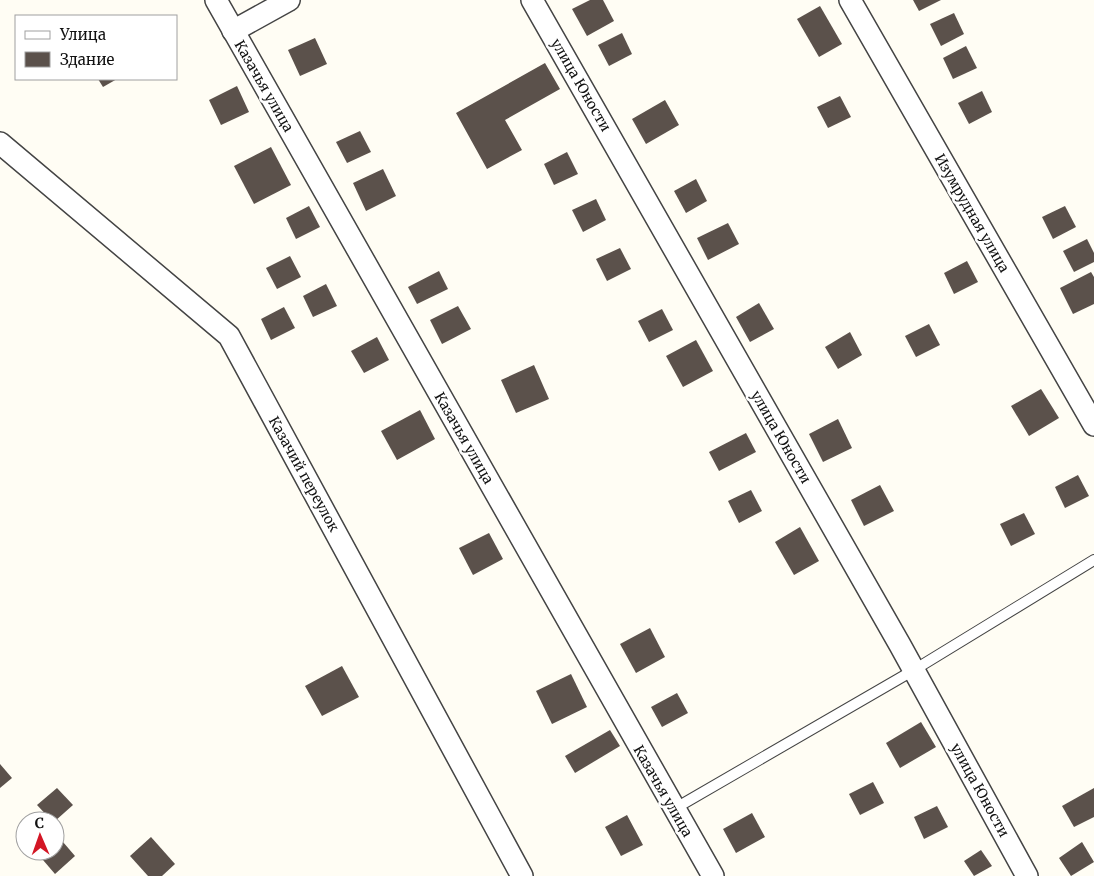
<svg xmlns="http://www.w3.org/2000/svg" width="1094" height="876" font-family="Merriweather,serif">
	<rect width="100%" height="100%" fill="#fffdf4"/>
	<g fill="#5b514b">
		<path d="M 590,0 L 603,0 L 614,21 L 587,36 L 572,9 Z"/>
		<path d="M 913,0 L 941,0 L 919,11 Z"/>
		<path d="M 820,6 L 842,44 L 819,57 L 797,19 Z"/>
		<path d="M 954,13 L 964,34 L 941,46 L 930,24 Z"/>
		<path d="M 622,33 L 632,54 L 609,66 L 598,45 Z"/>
		<path d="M 315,38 L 327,64 L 300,76 L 288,50 Z"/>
		<path d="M 966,46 L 977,68 L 953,79 L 943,58 Z"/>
		<path d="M 545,63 L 560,89 L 505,120 L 522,150 L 487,169 L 456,113 Z"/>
		<path d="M 98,79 L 117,79 L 103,87 Z"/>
		<path d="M 237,86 L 249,112 L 221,125 L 209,100 Z"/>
		<path d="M 982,91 L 992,112 L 969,124 L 958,103 Z"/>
		<path d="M 840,96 L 851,117 L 828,128 L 817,107 Z"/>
		<path d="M 665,100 L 679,125 L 646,144 L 632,119 Z"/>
		<path d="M 360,131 L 371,152 L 347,163 L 336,142 Z"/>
		<path d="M 271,147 L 291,185 L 254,204 L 234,166 Z"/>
		<path d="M 567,152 L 578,174 L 554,185 L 544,164 Z"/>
		<path d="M 383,169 L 396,196 L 366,211 L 353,183 Z"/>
		<path d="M 696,179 L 707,201 L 686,213 L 674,191 Z"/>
		<path d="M 596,199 L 606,220 L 583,232 L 572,210 Z"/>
		<path d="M 309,206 L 320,227 L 296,239 L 286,218 Z"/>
		<path d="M 1065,206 L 1076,227 L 1053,239 L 1042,217 Z"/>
		<path d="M 728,223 L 739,244 L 708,260 L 697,238 Z"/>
		<path d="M 1087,239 L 1094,253 L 1094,262 L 1074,272 L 1063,251 Z"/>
		<path d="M 620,248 L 631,269 L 607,281 L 596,259 Z"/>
		<path d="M 290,256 L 301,277 L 277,289 L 266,268 Z"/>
		<path d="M 967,261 L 978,282 L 954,294 L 944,273 Z"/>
		<path d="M 439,271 L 448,289 L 417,304 L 408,287 Z"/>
		<path d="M 1091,272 L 1094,277 L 1094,304 L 1073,314 L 1060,288 Z"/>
		<path d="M 326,284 L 337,306 L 313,317 L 303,296 Z"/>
		<path d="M 759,303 L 774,329 L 750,342 L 736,317 Z"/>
		<path d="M 458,306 L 471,329 L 442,344 L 430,320 Z"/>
		<path d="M 284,307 L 295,328 L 271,340 L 261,319 Z"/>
		<path d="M 662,309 L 673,330 L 649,342 L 638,321 Z"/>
		<path d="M 929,324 L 940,345 L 916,357 L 905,336 Z"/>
		<path d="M 850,332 L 862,355 L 838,369 L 825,347 Z"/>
		<path d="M 377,337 L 389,360 L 364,373 L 351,351 Z"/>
		<path d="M 696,340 L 713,371 L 683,387 L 666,356 Z"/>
		<path d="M 534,365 L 549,399 L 516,413 L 501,380 Z"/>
		<path d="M 1041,389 L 1059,418 L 1029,436 L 1011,406 Z"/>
		<path d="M 420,410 L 435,439 L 397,460 L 381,431 Z"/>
		<path d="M 838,419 L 852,448 L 823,462 L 809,434 Z"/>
		<path d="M 746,433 L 756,452 L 719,471 L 709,452 Z"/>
		<path d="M 1078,475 L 1089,496 L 1065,508 L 1055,487 Z"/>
		<path d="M 880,485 L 894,511 L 864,526 L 851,500 Z"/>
		<path d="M 751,490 L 762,511 L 739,523 L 728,501 Z"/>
		<path d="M 1024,513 L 1035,534 L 1011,546 L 1000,524 Z"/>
		<path d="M 800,527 L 819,561 L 794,575 L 775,542 Z"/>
		<path d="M 489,533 L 503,559 L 473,575 L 459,548 Z"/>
		<path d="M 650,628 L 665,657 L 636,673 L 620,644 Z"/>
		<path d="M 342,666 L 359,697 L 322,716 L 305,686 Z"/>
		<path d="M 571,674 L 587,707 L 552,724 L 536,691 Z"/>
		<path d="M 677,693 L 688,713 L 662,727 L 651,707 Z"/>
		<path d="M 921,722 L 936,747 L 900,768 L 886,743 Z"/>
		<path d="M 610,730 L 620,746 L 575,773 L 565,756 Z"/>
		<path d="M 0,764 L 12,778 L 0,788 Z"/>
		<path d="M 873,782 L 884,803 L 860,815 L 849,794 Z"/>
		<path d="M 57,788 L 73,805 L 55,821 L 52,821 L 37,805 Z"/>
		<path d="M 1094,788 L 1094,817 L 1074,827 L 1062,806 Z"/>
		<path d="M 937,806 L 948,827 L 924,839 L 914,817 Z"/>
		<path d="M 752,813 L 765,837 L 736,853 L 723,829 Z"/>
		<path d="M 627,815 L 643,845 L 621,856 L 605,827 Z"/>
		<path d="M 151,837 L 175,864 L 162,876 L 148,876 L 130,856 Z"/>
		<path d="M 63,842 L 75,856 L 55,874 L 43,860 Z"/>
		<path d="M 1082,842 L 1094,862 L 1071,876 L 1059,858 Z"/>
		<path d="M 981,850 L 992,866 L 974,876 L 964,861 Z"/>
	</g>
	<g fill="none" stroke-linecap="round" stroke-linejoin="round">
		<g stroke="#444" stroke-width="12">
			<path id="lane" d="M 674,809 L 914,670 L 1094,560"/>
		</g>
		<g stroke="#444" stroke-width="24">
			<g id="street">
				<path d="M 216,0 L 713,876"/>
				<path d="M 532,0 L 900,645 L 1027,876"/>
				<path d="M 850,0 L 1094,425"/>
				<path d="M 233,31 L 289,0"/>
				<path d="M 0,143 L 229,336 L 522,876"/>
			</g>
		</g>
		<use href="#lane" stroke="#fff" stroke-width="10"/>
		<use href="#street" stroke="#fff" stroke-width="21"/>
	</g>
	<g text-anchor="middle" stroke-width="5" stroke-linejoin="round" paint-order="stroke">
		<g font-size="14" fill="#111" stroke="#fff">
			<text transform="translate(581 85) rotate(60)" y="5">улица Юности</text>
			<text transform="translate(264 86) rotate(60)" y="5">Казачья улица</text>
			<text transform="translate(972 213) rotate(60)" y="5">Изумрудная улица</text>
			<text transform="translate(781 437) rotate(60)" y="5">улица Юности</text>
			<text transform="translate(464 438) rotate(60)" y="5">Казачья улица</text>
			<text transform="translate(304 474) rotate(61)" y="5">Казачий переулок</text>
			<text transform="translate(980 790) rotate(61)" y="5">улица Юности</text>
			<text transform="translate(663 791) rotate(60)" y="5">Казачья улица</text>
		</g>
	</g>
	<rect x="15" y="15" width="162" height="65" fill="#ffffff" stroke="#a0a0a0"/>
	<rect x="25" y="31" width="25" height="8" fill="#ffffff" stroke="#a0a0a0"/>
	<text x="60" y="40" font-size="15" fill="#111111">Улица</text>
	<rect x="25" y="52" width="25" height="15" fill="#5b514b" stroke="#a0a0a0"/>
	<text x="60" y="65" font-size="15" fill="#111111">Здание</text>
	<g transform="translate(40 836) rotate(358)"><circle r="24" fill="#ffffff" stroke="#a0a0a0"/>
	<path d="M0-4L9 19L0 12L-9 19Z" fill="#d31625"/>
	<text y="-8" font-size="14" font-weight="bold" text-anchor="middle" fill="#111111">С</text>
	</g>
</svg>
